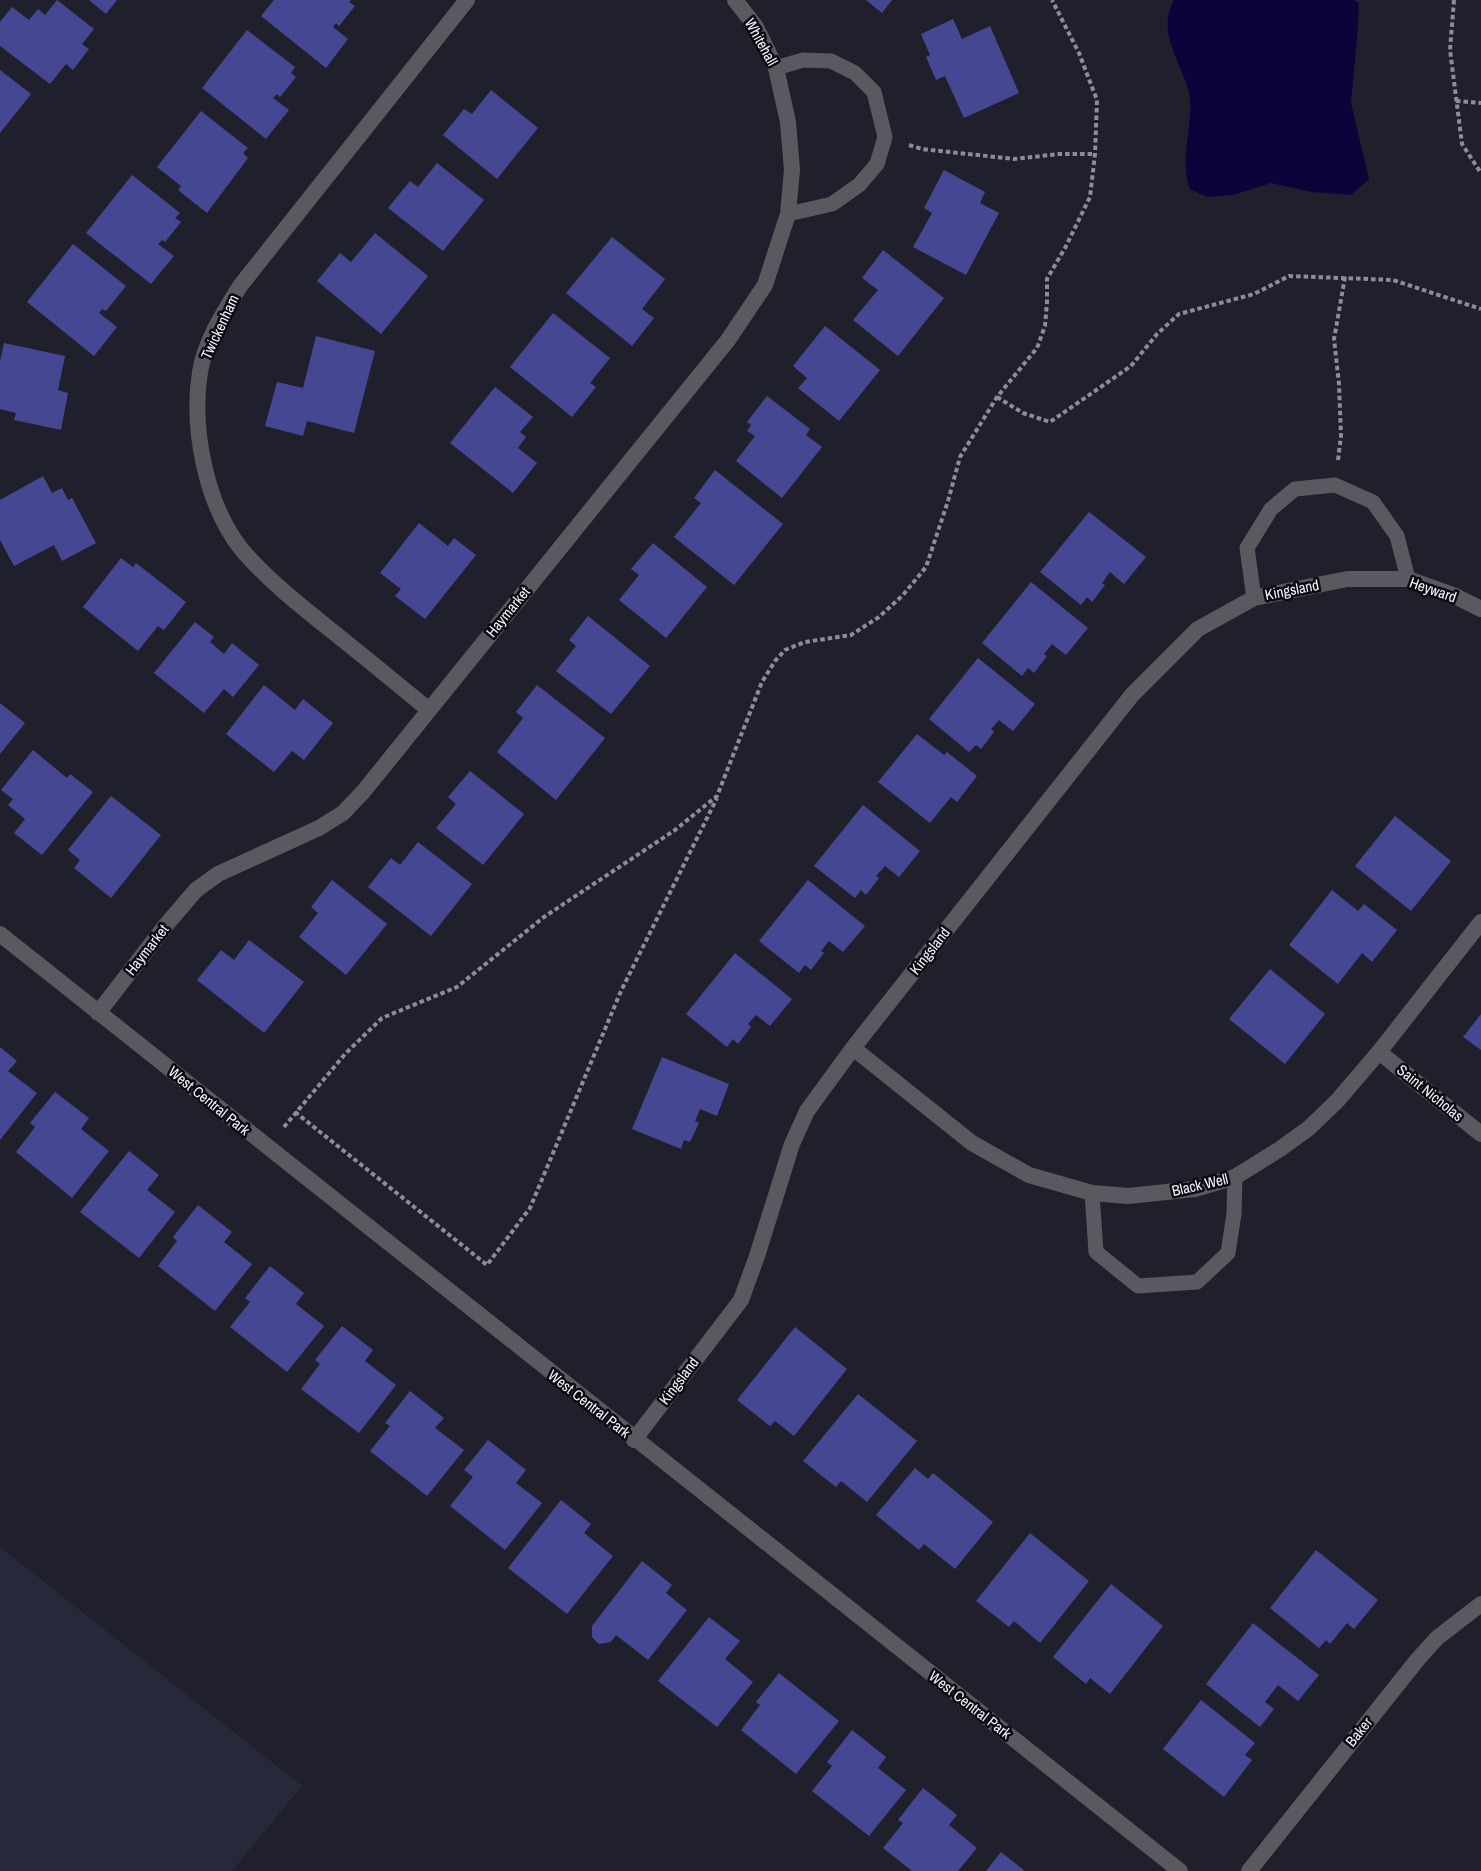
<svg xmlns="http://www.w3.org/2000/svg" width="1481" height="1871" font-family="'Archivo Narrow',sans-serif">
	<rect width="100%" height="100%" fill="#1f202c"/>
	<path fill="#27293a" d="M 0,1547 L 302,1786 L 232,1871 L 0,1871 Z"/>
	<path fill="#0d033a" d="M 1174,0 L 1354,0 L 1359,3 L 1357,39 L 1351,103 L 1369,179 L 1351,195 L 1312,192 L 1271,183 L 1233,195 L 1207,197 L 1190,189 C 1178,157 1195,123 1189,92 C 1181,61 1156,32 1174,0 Z"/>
	<g fill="#464793">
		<path d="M 57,0 L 94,29 L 82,44 L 89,49 L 73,70 L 66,64 L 50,84 L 0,46 L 0,22 L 12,7 L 29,20 L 38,9 L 45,15 Z"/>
		<path d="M 89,0 L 117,0 L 106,14 Z"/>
		<path d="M 274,0 L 351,0 L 349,2 L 355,6 L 339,26 L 336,23 L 333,27 L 348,39 L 326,68 L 261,16 Z"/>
		<path d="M 866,0 L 892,0 L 882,13 Z"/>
		<path d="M 953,19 L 962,39 L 990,26 L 1019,93 L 964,118 L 945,76 L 936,80 L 926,57 L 930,55 L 921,34 Z"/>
		<path d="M 247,30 L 295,67 L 291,73 L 296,77 L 280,97 L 277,94 L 273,98 L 289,110 L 266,139 L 202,88 Z"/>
		<path d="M 0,70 L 31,94 L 0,133 Z"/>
		<path d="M 491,90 L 538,128 L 497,179 L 443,135 L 464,109 L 472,114 Z"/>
		<path d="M 201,111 L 248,148 L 243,153 L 248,158 L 207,213 L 178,190 L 181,186 L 157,167 Z"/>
		<path d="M 437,163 L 484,200 L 443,251 L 388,208 L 410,181 L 418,187 Z"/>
		<path d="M 944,170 L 985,192 L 980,203 L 999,213 L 966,275 L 913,247 L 932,213 L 924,208 Z"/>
		<path d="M 132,175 L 180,213 L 175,218 L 181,222 L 165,242 L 162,240 L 158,244 L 174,256 L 151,284 L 86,233 Z"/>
		<path d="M 375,233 L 428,276 L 381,334 L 317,281 L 340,253 L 351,262 Z"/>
		<path d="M 612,237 L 665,279 L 642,309 L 654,318 L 632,346 L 566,293 Z"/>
		<path d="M 73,244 L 126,286 L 106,311 L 102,309 L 99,313 L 117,327 L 94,356 L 27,302 Z"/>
		<path d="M 883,250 L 944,298 L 898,356 L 853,320 L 878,290 L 862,278 Z"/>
		<path d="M 553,313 L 610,358 L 590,383 L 596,387 L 572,417 L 510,367 Z"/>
		<path d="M 825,326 L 880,370 L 839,421 L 798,388 L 807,378 L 793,366 Z"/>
		<path d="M 316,336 L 375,351 L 354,433 L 307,421 L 303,436 L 265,426 L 277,382 L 303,388 Z"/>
		<path d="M 4,343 L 65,356 L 58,390 L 68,393 L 61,430 L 14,420 L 16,413 L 0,409 L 0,361 Z"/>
		<path d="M 495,387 L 533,417 L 520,432 L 526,437 L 518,448 L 537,463 L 513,493 L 450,443 Z"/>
		<path d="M 767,396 L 810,429 L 806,435 L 822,447 L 782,498 L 736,461 L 755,436 L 747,431 L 751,425 L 747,422 Z"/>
		<path d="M 715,470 L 783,524 L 734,585 L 674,537 L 701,503 L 694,498 Z"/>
		<path d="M 43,476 L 52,493 L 62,488 L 68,500 L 72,498 L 96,543 L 62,561 L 54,545 L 14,566 L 0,540 L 0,500 Z"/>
		<path d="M 1089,512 L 1146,557 L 1124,584 L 1110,572 L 1102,583 L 1105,585 L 1092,602 L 1087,597 L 1081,605 L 1040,572 Z"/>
		<path d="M 419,523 L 448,546 L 454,538 L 476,555 L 425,619 L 395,596 L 401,589 L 380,573 Z"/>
		<path d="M 653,543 L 707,587 L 666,638 L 619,600 L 639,575 L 631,569 Z"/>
		<path d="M 121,558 L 133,567 L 136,563 L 186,602 L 164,630 L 158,626 L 138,651 L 83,607 Z"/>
		<path d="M 1031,582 L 1088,628 L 1066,655 L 1052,644 L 1044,654 L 1047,656 L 1034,673 L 1028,668 L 1022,676 L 982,643 Z"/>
		<path d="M 588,616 L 650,666 L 611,714 L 556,671 L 576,646 L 569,640 Z"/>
		<path d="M 195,622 L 214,637 L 210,642 L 224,654 L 232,643 L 259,665 L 233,697 L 224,689 L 204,713 L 154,673 Z"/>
		<path d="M 978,658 L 1035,704 L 1013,731 L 999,720 L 991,729 L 994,732 L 981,749 L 976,745 L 969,752 L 929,719 Z"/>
		<path d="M 264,685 L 295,710 L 303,699 L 333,723 L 304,760 L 292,751 L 274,772 L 226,734 Z"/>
		<path d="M 537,685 L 605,738 L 556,800 L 497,752 L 523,718 L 516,712 Z"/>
		<path d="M 0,703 L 25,723 L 0,754 Z"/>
		<path d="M 917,734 L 944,755 L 947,752 L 977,776 L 957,802 L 951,797 L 930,823 L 878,782 Z"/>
		<path d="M 33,750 L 67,778 L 70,774 L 93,792 L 42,855 L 14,833 L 25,819 L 8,805 L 13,799 L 1,790 Z"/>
		<path d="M 470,771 L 524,814 L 483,865 L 436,828 L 456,804 L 448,797 Z"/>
		<path d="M 111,796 L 161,835 L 111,898 L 74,868 L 80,860 L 68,850 Z"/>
		<path d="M 863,805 L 920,851 L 899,877 L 885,866 L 876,876 L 879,878 L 866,895 L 861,890 L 855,898 L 814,866 Z"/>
		<path d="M 1395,816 L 1451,861 L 1411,911 L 1355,866 Z"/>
		<path d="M 418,842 L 472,884 L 431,936 L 368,887 L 391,858 L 400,865 Z"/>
		<path d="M 332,880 L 387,924 L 346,975 L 299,937 L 318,913 L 311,907 Z"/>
		<path d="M 808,880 L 865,926 L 843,952 L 829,941 L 821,951 L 824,953 L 811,970 L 805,965 L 799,973 L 759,941 Z"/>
		<path d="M 1332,890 L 1358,911 L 1364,904 L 1397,930 L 1372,962 L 1362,953 L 1338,984 L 1289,945 Z"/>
		<path d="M 249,940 L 304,982 L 264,1033 L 197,980 L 221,950 L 234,960 Z"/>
		<path d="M 735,953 L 792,999 L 770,1026 L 756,1015 L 748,1024 L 751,1027 L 738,1044 L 733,1039 L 727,1047 L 686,1014 Z"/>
		<path d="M 1270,969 L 1325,1014 L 1285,1064 L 1229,1019 Z"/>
		<path d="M 1481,1014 L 1481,1050 L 1463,1037 Z"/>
		<path d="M 0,1047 L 17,1061 L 8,1071 L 37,1093 L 0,1140 Z"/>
		<path d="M 662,1057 L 729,1084 L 717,1116 L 700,1109 L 695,1121 L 699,1123 L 690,1142 L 684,1140 L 681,1149 L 632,1129 Z"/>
		<path d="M 55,1092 L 89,1118 L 81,1129 L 109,1151 L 72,1198 L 16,1152 L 35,1127 L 30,1123 Z"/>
		<path d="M 129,1151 L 159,1175 L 147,1190 L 175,1212 L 139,1258 L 80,1212 Z"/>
		<path d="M 198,1205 L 232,1232 L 224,1242 L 252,1264 L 215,1311 L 158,1266 L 177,1241 L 173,1237 Z"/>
		<path d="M 270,1266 L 304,1293 L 296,1304 L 324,1326 L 287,1372 L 230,1327 L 250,1302 L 245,1298 Z"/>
		<path d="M 342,1326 L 373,1350 L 365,1361 L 396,1385 L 359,1433 L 301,1389 L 320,1364 L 315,1360 Z"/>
		<path d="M 795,1327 L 847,1369 L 794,1436 L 775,1421 L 770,1426 L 737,1400 Z"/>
		<path d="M 410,1391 L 444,1418 L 435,1428 L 464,1450 L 427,1496 L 370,1451 L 390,1426 L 385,1423 Z"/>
		<path d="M 858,1394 L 917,1441 L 867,1502 L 841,1481 L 836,1487 L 803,1461 Z"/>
		<path d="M 488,1440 L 526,1470 L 516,1483 L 542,1503 L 505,1550 L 450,1506 L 473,1477 L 464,1470 Z"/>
		<path d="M 915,1468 L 928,1479 L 933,1473 L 993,1522 L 955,1569 L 924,1544 L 919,1550 L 876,1515 Z"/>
		<path d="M 561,1500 L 591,1524 L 584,1533 L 613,1556 L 567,1614 L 508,1568 Z"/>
		<path d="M 1030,1533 L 1089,1581 L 1040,1643 L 1014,1621 L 1009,1627 L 976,1601 Z"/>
		<path d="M 1316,1550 L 1378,1600 L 1354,1629 L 1347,1623 L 1330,1644 L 1326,1640 L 1319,1648 L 1270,1608 Z"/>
		<path d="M 642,1561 L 672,1585 L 666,1593 L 687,1610 L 648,1660 L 616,1635 L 611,1642 L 599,1644 L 592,1637 L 592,1626 Z"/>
		<path d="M 1111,1584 L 1163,1626 L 1110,1694 L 1090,1678 L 1086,1684 L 1053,1657 Z"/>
		<path d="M 709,1617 L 740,1641 L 725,1659 L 753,1682 L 717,1727 L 658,1681 Z"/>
		<path d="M 1253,1623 L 1319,1675 L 1298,1701 L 1278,1685 L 1265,1702 L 1274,1709 L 1260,1727 L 1206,1684 Z"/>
		<path d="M 779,1673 L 839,1721 L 796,1774 L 741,1730 L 760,1705 L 756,1702 Z"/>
		<path d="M 1201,1700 L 1255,1743 L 1245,1755 L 1252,1760 L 1224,1797 L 1163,1749 Z"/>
		<path d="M 852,1730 L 886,1757 L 878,1768 L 906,1790 L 869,1836 L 812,1791 L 832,1766 L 827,1762 Z"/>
		<path d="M 923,1788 L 957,1815 L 949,1825 L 977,1848 L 958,1871 L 912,1871 L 883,1848 L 903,1823 L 898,1820 Z"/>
		<path d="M 1001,1852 L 1025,1871 L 986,1871 Z"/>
	</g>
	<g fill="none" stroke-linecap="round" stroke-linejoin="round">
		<g stroke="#8c8d97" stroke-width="4" stroke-dasharray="4.5 3" stroke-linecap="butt">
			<path d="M 1454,0 L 1450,50 L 1462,144 L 1481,173"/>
			<path d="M 1456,101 L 1481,103"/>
			<path d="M 909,145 L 922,149 L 1014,159 L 1059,154 L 1095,154"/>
			<path d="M 997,397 L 1023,413 L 1050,422 L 1131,366 L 1157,334 L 1179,314 L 1254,294 L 1289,276 L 1393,280 L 1481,309"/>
			<path d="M 1338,460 L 1341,436 L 1339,384 L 1334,339 L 1345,277"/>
			<path d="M 295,1112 L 487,1265 L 530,1208 L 621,991 L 717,798"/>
			<path d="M 284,1127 L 345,1054 L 382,1018 L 457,987 L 544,917 L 675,830 L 717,796 L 762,682 L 775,661 L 785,650 L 805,642 L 851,635 L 879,617 L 903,595 L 926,567 L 948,501 L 960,457 L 997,397 L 1037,348 L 1045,326 L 1047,302 L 1047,279 L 1065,248 L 1090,197 L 1095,154 L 1097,100 L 1079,53 L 1052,0"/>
		</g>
		<g stroke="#595a60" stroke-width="15">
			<path d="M 776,68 L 803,60 L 831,61 L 855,73 L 874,92 L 885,137 L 877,164 L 859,185 L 832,204 L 788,214"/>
			<path d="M 1254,598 L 1247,548 L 1271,509 L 1295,489 L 1335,485 L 1373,502 L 1397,536 L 1408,579"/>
			<path d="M 1092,1193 L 1096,1252 L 1138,1286 L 1197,1282 L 1228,1253 L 1234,1214 L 1235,1177"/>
		</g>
		<g stroke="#595a60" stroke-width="16">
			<path d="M 429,710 C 395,682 361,654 327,627 C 297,603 267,579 242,550 C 206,505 191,429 200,372 C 205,341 224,312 240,286 L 467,0"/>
			<path d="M 0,934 L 1180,1871"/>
			<path d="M 98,1013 L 166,925 L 196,890 L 218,874 L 319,828 L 343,813 L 363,792 L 728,340 L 765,285 L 788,214 L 792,170 L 788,122 L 776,68 L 756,27 L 735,0"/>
			<path d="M 853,1048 L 972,1143 L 1029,1175 L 1092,1193 L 1128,1196 L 1195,1189 L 1235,1177 L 1280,1149 L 1309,1128 L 1337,1101 L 1379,1052 L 1481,922"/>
			<path d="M 1379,1052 L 1481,1134"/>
			<path d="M 634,1440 L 741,1300 L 757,1256 L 792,1144 L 807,1111 L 853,1048 L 1132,695 L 1198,629 L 1254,598 L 1347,579 L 1408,579 L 1453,595 L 1481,609"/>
			<path d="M 1249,1871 L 1418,1659 L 1437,1638 L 1481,1604"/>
		</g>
	</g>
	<g text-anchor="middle" stroke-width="5" stroke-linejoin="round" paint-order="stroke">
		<g font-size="15" fill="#f2f3fb" stroke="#0a0b10">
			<text transform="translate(761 42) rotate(61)" y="5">Whitehall</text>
			<text transform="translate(220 327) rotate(-65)" y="5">Twickenham</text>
			<text transform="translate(1292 590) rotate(-11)" y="5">Kingsland</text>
			<text transform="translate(1433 590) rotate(19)" y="5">Heyward</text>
			<text transform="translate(508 612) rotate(-51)" y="5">Haymarket</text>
			<text transform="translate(147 950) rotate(-52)" y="5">Haymarket</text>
			<text transform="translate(930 951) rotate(-52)" y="5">Kingsland</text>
			<text transform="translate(1430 1093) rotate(39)" y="5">Saint Nicholas</text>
			<text transform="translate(209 1101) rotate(39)" y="5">West Central Park</text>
			<text transform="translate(1200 1185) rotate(-13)" y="5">Black Well</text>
			<text transform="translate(679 1381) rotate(-53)" y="5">Kingsland</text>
			<text transform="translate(589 1404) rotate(38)" y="5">West Central Park</text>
			<text transform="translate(970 1705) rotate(38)" y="5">West Central Park</text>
			<text transform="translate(1359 1732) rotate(-51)" y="5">Baker</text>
		</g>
	</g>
</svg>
